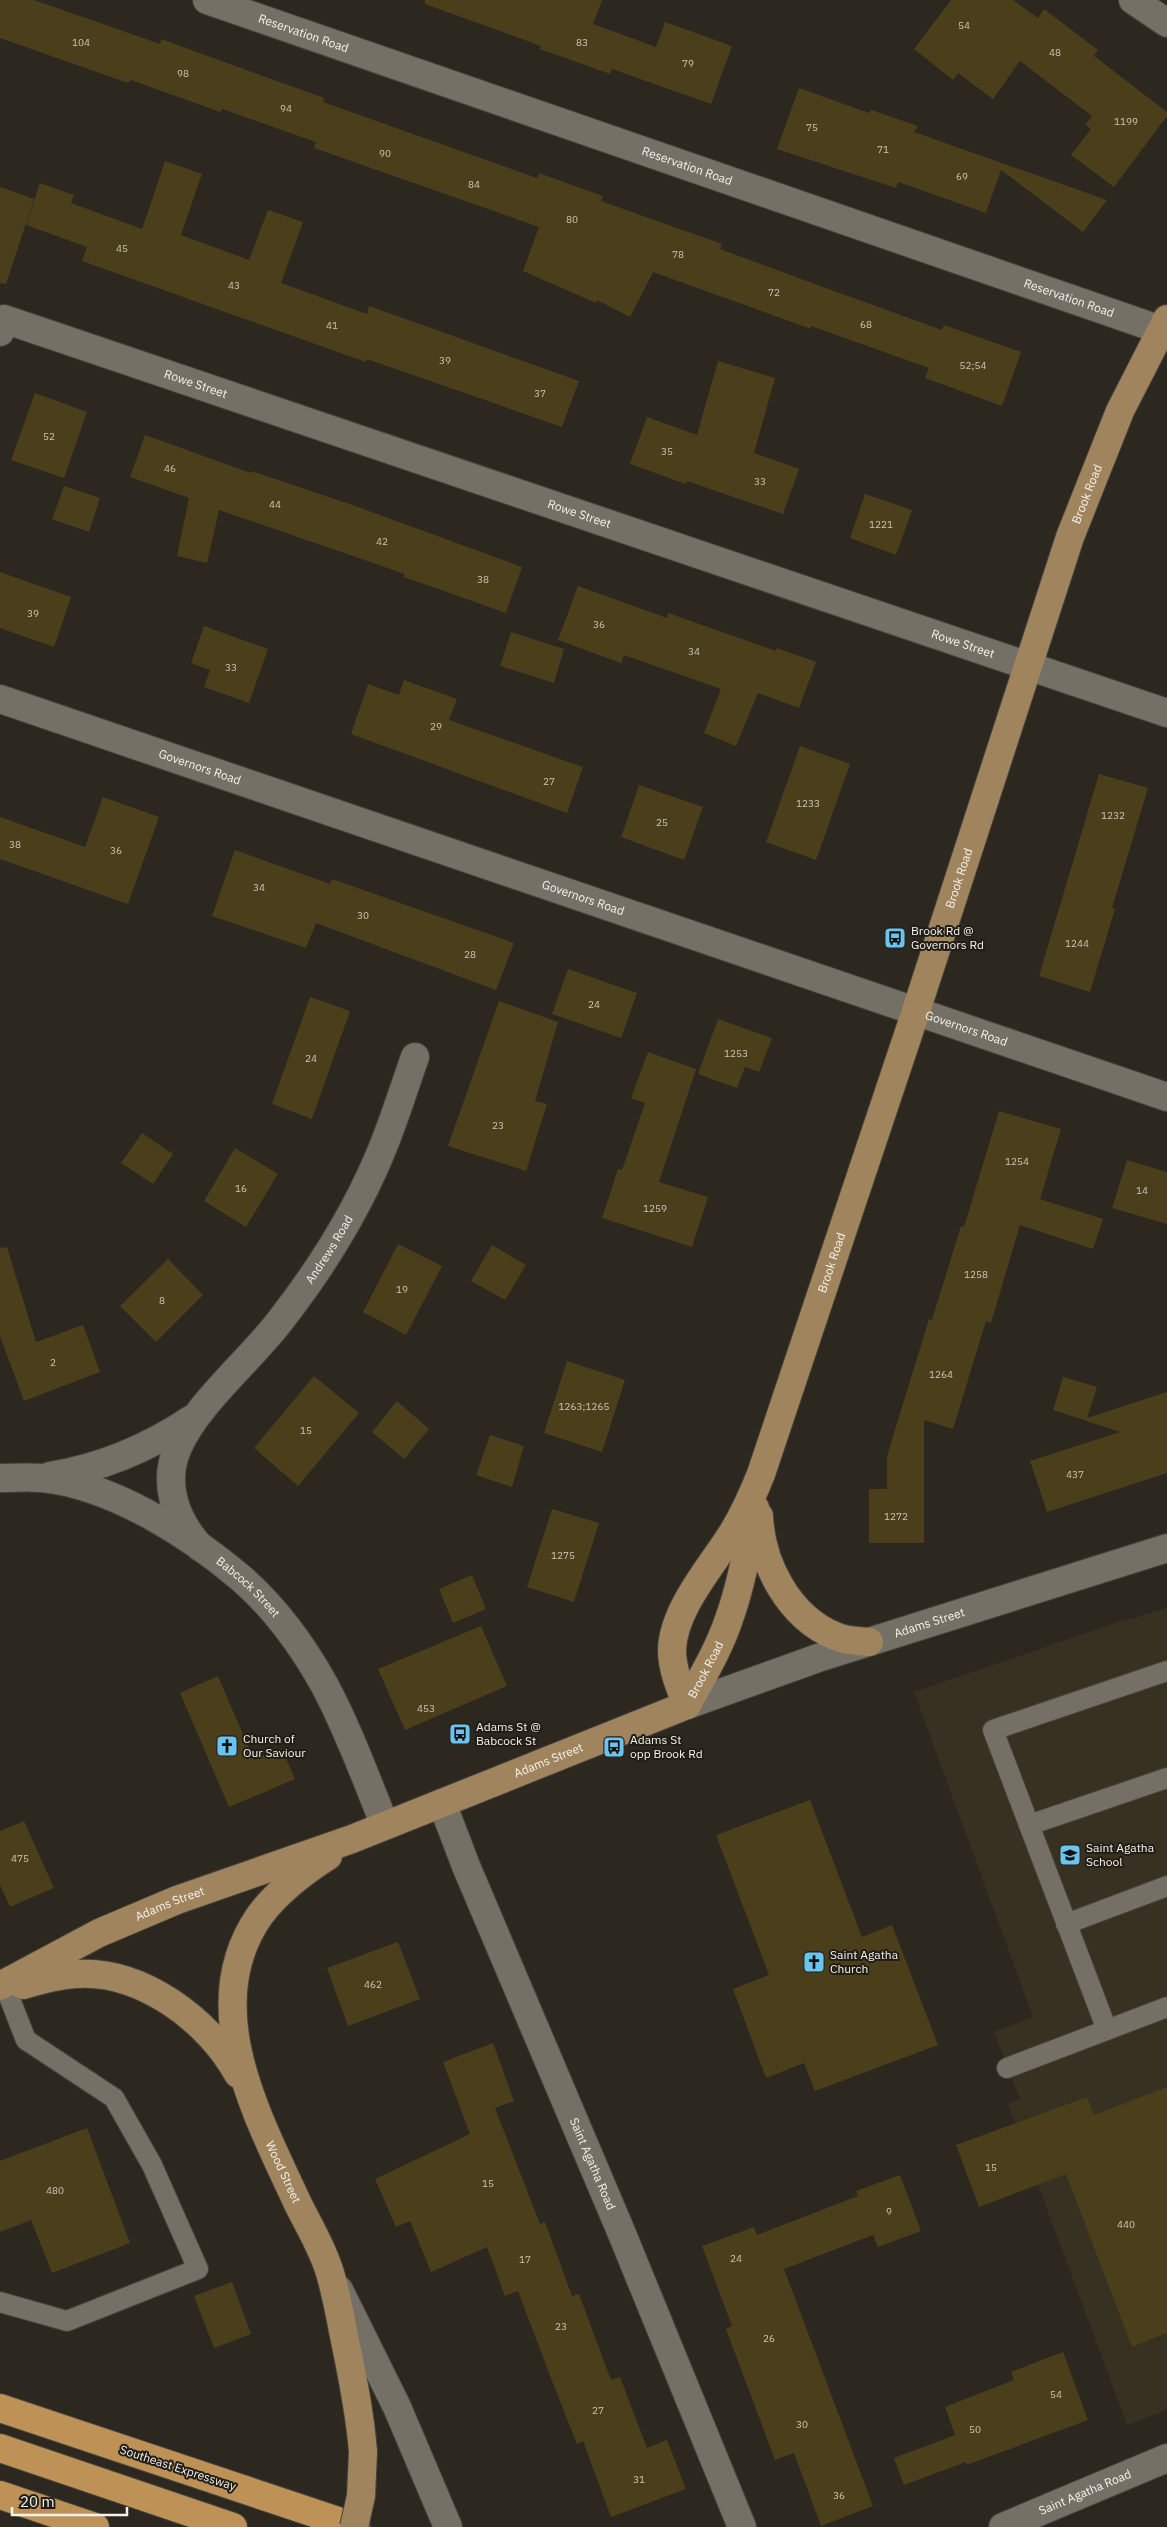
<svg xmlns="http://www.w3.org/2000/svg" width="1167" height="2527" font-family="'IBM Plex Sans',sans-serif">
	<rect width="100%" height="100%" fill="#2c281f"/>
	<path fill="#373122" d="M 1167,1608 L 1167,2410 L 1127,2425 L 1008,2104 L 1020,2099 L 994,2032 L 1033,2017 L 914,1692 L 1115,1623 Z"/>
	<g fill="#4b3e1a">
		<path d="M 0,0 L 34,0 L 160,44 L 161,39 L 324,98 L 323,102 L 537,178 L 539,173 L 603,196 L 601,201 L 722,244 L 720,249 L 812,283 L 942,330 L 944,325 L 1021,352 L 1002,406 L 925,378 L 929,368 L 811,326 L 811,329 L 653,272 L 630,317 L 597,300 L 596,303 L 523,271 L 539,227 L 314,148 L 316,142 L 222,109 L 220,112 L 131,80 L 128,83 L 0,38 Z"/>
		<path d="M 425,0 L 602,0 L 593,24 L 656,47 L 665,22 L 732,46 L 711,104 L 612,69 L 610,74 L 540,49 L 541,46 L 425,4 Z"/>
		<path d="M 951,0 L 1013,0 L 1038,18 L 1044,9 L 1098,50 L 1094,56 L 1167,112 L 1167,116 L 1114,187 L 1071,155 L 1091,129 L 1085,125 L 1092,116 L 1020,61 L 993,99 L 958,73 L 953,80 L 914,49 Z"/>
		<path d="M 799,88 L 869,113 L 871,110 L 918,126 L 914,132 L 1107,200 L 1083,232 L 1001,170 L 986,213 L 898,182 L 896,188 L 777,149 Z"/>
		<path d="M 165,161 L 202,174 L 181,235 L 249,260 L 268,210 L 303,222 L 281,283 L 367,314 L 369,306 L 579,381 L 562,427 L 367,359 L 366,362 L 82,261 L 87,247 L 26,225 L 40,183 L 74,195 L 71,203 L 142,229 Z"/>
		<path d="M 0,187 L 34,199 L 6,284 L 0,283 Z"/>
		<path d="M 718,361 L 775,378 L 754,453 L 799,469 L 783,514 L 687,481 L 686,484 L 630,464 L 647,417 L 697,435 Z"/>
		<path d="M 35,393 L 87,412 L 64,478 L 11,460 Z"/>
		<path d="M 145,435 L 251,473 L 252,471 L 358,507 L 522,567 L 506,613 L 404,577 L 405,574 L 219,510 L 207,563 L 177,556 L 189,498 L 130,477 Z"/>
		<path d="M 64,486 L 100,498 L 89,532 L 52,519 Z"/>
		<path d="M 865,494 L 912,510 L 896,555 L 850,538 Z"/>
		<path d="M 0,572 L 71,597 L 54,647 L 0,628 Z"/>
		<path d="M 578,586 L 667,618 L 668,613 L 776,651 L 777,648 L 816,662 L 799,708 L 758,693 L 736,746 L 704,733 L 721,689 L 624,655 L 621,663 L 558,640 Z"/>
		<path d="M 204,626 L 268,649 L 249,703 L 204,687 L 210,670 L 191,663 Z"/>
		<path d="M 511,632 L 564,649 L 554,683 L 500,666 Z"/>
		<path d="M 404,680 L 457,699 L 449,720 L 583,767 L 567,813 L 351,734 L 368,684 L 399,695 Z"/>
		<path d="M 800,746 L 850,764 L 816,860 L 766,842 Z"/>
		<path d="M 1099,774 L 1148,788 L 1112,908 L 1115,909 L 1090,992 L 1039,976 Z"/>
		<path d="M 639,785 L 703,807 L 684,860 L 621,837 Z"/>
		<path d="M 103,797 L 159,817 L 128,904 L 0,859 L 0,817 L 85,847 Z"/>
		<path d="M 235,850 L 330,884 L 332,879 L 514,943 L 496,990 L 316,923 L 306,948 L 212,916 Z"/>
		<path d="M 568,969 L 637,993 L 621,1038 L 552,1014 Z"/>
		<path d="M 310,997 L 350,1011 L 312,1119 L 272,1104 Z"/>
		<path d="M 499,1001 L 558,1022 L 535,1101 L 547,1104 L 526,1171 L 448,1146 Z"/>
		<path d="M 718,1019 L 772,1038 L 759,1072 L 745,1067 L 737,1088 L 698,1074 Z"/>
		<path d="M 648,1052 L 696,1069 L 659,1182 L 708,1197 L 692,1247 L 602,1218 L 618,1169 L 622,1170 L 645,1103 L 631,1098 Z"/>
		<path d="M 999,1111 L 1061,1129 L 1040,1199 L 1103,1219 L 1093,1249 L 1020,1225 L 991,1323 L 986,1321 L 953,1429 L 924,1420 L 924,1543 L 869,1543 L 869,1489 L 887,1489 L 887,1456 L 929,1319 L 932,1320 L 961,1226 L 964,1227 Z"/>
		<path d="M 142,1133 L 173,1154 L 153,1184 L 121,1163 Z"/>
		<path d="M 235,1148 L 278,1174 L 246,1227 L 204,1201 Z"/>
		<path d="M 1127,1160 L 1167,1172 L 1167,1224 L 1112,1208 Z"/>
		<path d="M 398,1244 L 442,1266 L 406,1335 L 363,1312 Z"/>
		<path d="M 492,1245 L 526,1265 L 505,1300 L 471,1281 Z"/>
		<path d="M 7,1247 L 36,1342 L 83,1325 L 100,1372 L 24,1401 L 0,1336 L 0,1248 Z"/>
		<path d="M 168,1259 L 203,1295 L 156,1342 L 120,1306 Z"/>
		<path d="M 567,1361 L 625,1380 L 602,1452 L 544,1433 Z"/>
		<path d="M 314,1376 L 359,1413 L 298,1486 L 254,1448 Z"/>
		<path d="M 1063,1377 L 1097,1387 L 1087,1418 L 1167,1392 L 1167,1473 L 1047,1512 L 1030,1461 L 1120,1432 L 1053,1410 Z"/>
		<path d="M 397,1401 L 429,1429 L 404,1459 L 372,1432 Z"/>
		<path d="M 490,1435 L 524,1446 L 512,1487 L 476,1475 Z"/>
		<path d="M 552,1509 L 599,1523 L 574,1602 L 527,1587 Z"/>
		<path d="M 472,1575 L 486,1609 L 453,1623 L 439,1589 Z"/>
		<path d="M 481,1626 L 507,1686 L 405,1730 L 378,1669 Z"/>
		<path d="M 218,1676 L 254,1760 L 281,1748 L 295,1779 L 229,1807 L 180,1693 Z"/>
		<path d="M 810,1800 L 862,1937 L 892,1925 L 938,2045 L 815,2091 L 804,2063 L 766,2078 L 733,1989 L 769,1975 L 716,1835 Z"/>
		<path d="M 24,1821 L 54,1888 L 10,1907 L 0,1885 L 0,1831 Z"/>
		<path d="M 398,1942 L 420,1999 L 348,2026 L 327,1968 Z"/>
		<path d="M 493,2043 L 514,2101 L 495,2108 L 540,2224 L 545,2222 L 572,2296 L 579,2294 L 611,2380 L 620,2377 L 647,2448 L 667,2440 L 686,2489 L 611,2517 L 583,2441 L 577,2444 L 554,2386 L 518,2291 L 505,2296 L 487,2247 L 431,2272 L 410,2221 L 396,2227 L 375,2179 L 470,2134 L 443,2062 Z"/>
		<path d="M 1167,2087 L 1167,2333 L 1132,2347 L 1066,2174 L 979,2207 L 956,2145 L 1087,2097 L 1094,2115 Z"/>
		<path d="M 87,2128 L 130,2243 L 52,2273 L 31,2220 L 0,2232 L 0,2161 Z"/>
		<path d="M 900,2175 L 921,2231 L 878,2247 L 873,2235 L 784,2269 L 873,2506 L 821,2526 L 794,2453 L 775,2460 L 726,2329 L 732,2326 L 702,2246 L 754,2227 L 757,2235 L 858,2196 L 856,2191 Z"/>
		<path d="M 232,2282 L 251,2334 L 214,2348 L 194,2296 Z"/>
		<path d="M 1063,2352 L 1088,2420 L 967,2465 L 966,2462 L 904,2485 L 894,2458 L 955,2435 L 945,2407 L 1014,2380 L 1011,2372 Z"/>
	</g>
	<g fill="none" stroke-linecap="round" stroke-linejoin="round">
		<g stroke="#46433b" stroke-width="22">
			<g id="lane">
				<path d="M 1029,1825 L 1167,1778"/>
				<path d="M 1066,1924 L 1167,1886"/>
				<path d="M 1107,2030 L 993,1730 L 1167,1671"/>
				<path d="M 1007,2068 L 1167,2007"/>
				<path d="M 0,2302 L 67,2321 L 198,2269 L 152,2165 L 114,2098 L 26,2040 L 6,1989"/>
			</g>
		</g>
		<g stroke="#46433b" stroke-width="30">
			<g id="street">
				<path id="s1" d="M 207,0 L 1167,332"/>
				<path d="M 1133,0 L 1167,23"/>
				<path id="s2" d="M 0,332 L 4,319 L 1167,713"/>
				<path id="s3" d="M 0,699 L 1167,1097"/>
				<path d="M 50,1476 C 101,1468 150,1447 192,1419"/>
				<path id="s4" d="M 0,1478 C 14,1478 28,1477 42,1478 C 112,1485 189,1534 242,1579 C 275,1608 304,1648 325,1686 C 349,1731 366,1779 385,1825"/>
				<path id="s5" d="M 200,1547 C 175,1519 162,1483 178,1447 C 196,1405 251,1359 280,1321 C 322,1267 360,1206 385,1142 C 396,1114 405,1085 415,1057"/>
				<path id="s6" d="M 442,1803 L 466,1866 L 620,2229 L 742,2527"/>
				<path id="s7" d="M 1003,2527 L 1167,2458"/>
			</g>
		</g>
		<g stroke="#46433b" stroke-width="30">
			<g id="secondary">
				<path id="s8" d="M 687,1705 L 818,1658 L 1167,1548"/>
				<path d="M 339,2290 L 397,2407 L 448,2527"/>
			</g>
		</g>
		<g stroke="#46433b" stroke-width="30">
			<g id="primary">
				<path d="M 759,1516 C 761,1564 789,1617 835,1636 C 846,1641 858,1641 869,1642"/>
				<path id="s9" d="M 687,1705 C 680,1688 672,1669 672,1650 C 673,1609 712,1566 733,1532 C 744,1514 753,1494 761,1474 L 916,1011 L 1070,537 L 1120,411 L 1167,319"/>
				<path id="s10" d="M 687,1705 C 702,1677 719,1649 729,1619 C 742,1583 748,1545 755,1508"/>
				<path id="s11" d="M 328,1856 C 303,1872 278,1891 260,1915 C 196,2006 258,2117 298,2204 C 309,2226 323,2249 330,2273 C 336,2293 340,2315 344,2336 C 352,2374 360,2413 363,2452"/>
				<path d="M 23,1985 C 40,1980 58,1975 76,1974 C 140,1969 209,2020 238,2074"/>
				<path id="s12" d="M 0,1986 L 99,1933 L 177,1900 L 352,1839 L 687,1705"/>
			</g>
		</g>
		<g stroke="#46433b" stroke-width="30">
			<g id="highway">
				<path d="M 0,2408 L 356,2527"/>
				<path d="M 0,2448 L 233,2527"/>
				<path d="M 0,2495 L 95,2527"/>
			</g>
		</g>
		<use href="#lane" stroke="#747066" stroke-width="20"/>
		<use href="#street" stroke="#747066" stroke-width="28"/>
		<use href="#secondary" stroke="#747066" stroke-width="28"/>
		<use href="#primary" stroke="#a0845d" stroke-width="28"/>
		<use href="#highway" stroke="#be9257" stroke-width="28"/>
		<g stroke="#46433b" stroke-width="30" stroke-linecap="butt">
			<path id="primary-bridge" d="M 354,2527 L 361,2496 L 363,2452"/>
		</g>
		<use href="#primary-bridge" stroke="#a0845d" stroke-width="28"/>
	</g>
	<defs>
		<g id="bus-square" transform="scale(1.125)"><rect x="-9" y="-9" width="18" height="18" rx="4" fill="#69c4f0" stroke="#221e16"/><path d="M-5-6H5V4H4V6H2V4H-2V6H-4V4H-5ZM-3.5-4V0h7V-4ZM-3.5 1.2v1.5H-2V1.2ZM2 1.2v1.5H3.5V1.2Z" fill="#111"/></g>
		<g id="church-square" transform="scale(1.125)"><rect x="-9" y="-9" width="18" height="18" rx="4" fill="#69c4f0" stroke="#221e16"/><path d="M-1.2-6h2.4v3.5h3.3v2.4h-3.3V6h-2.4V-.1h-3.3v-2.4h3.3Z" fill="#111"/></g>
		<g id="school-square" transform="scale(1.125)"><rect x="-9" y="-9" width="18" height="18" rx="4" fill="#69c4f0" stroke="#221e16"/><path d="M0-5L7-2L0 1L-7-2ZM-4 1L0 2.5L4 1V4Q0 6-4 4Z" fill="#111"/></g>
	</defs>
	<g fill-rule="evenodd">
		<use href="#bus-square" x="895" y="938"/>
		<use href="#bus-square" x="460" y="1734"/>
		<use href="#church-square" x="227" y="1746"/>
		<use href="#bus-square" x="614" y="1747"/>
		<use href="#school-square" x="1070" y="1855"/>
		<use href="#church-square" x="814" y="1962"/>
	</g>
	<g text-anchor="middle" stroke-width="4" stroke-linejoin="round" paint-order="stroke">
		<g font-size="10" fill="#cac6b8">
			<text x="964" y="29">54</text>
			<text x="81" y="46">104</text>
			<text x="582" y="46">83</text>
			<text x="1055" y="56">48</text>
			<text x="688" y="67">79</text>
			<text x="183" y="77">98</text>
			<text x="286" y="112">94</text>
			<text x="1126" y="125">1199</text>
			<text x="812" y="131">75</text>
			<text x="883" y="153">71</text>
			<text x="385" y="157">90</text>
			<text x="962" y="180">69</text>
			<text x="474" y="188">84</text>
			<text x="572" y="223">80</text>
			<text x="122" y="252">45</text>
			<text x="678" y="258">78</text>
			<text x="234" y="289">43</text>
			<text x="774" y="296">72</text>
			<text x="866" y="328">68</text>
			<text x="332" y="329">41</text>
			<text x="445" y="364">39</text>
			<text x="973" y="369">52;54</text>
			<text x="540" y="397">37</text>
			<text x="49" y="440">52</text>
			<text x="667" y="455">35</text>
			<text x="170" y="472">46</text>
			<text x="760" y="485">33</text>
			<text x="275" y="508">44</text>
			<text x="881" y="528">1221</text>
			<text x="382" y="545">42</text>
			<text x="483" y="583">38</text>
			<text x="33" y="617">39</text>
			<text x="599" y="628">36</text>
			<text x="694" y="655">34</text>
			<text x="231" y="671">33</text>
			<text x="436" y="730">29</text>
			<text x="549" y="785">27</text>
			<text x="808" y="807">1233</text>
			<text x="1113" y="819">1232</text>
			<text x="662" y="826">25</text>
			<text x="15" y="848">38</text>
			<text x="116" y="854">36</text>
			<text x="259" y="891">34</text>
			<text x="363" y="919">30</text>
			<text x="1077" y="947">1244</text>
			<text x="470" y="958">28</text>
			<text x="594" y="1008">24</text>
			<text x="736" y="1057">1253</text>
			<text x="311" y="1062">24</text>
			<text x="498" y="1129">23</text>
			<text x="1017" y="1165">1254</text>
			<text x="241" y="1192">16</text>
			<text x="1142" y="1194">14</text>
			<text x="655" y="1212">1259</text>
			<text x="976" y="1278">1258</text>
			<text x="402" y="1293">19</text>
			<text x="162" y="1304">8</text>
			<text x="53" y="1366">2</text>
			<text x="941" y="1378">1264</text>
			<text x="584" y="1410">1263;1265</text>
			<text x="306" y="1434">15</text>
			<text x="1075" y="1478">437</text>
			<text x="896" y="1520">1272</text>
			<text x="563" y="1559">1275</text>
			<text x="426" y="1712">453</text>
			<text x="20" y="1862">475</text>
			<text x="373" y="1988">462</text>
			<text x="991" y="2171">15</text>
			<text x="488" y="2187">15</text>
			<text x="55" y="2194">480</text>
			<text x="889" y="2215">9</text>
			<text x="1126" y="2228">440</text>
			<text x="736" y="2262">24</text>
			<text x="525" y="2263">17</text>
			<text x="561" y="2330">23</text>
			<text x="769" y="2342">26</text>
			<text x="1056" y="2398">54</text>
			<text x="598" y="2414">27</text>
			<text x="802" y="2428">30</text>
			<text x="975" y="2433">50</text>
			<text x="639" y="2483">31</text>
			<text x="839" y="2499">36</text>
		</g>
		<g font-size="12" fill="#f5f3ed" stroke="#221e16">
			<text dy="4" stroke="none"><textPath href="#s1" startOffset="102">Reservation Road</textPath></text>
			<text dy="4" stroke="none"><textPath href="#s1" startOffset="508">Reservation Road</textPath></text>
			<text dy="4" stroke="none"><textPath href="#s1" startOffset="912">Reservation Road</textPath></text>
			<text dy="4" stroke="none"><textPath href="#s2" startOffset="216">Rowe Street</textPath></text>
			<text dy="4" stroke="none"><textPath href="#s9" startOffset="1289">Brook Road</textPath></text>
			<text dy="4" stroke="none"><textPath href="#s2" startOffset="621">Rowe Street</textPath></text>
			<text dy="4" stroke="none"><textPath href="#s2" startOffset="1026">Rowe Street</textPath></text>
			<text dy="4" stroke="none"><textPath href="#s3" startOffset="211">Governors Road</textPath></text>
			<text dy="4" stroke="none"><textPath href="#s9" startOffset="884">Brook Road</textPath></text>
			<text dy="4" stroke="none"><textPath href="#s3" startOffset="616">Governors Road</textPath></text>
			<text dy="4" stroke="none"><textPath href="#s3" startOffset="1021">Governors Road</textPath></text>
			<text dy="4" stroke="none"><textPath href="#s5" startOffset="358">Andrews Road</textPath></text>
			<text dy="4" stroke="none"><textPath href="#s9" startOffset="479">Brook Road</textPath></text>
			<text dy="4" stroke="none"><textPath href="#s4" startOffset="279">Babcock Street</textPath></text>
			<text dy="4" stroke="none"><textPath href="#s8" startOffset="256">Adams Street</textPath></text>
			<text dy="4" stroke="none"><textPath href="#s10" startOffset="40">Brook Road</textPath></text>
			<text dy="4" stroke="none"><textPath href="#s12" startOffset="594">Adams Street</textPath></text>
			<text dy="4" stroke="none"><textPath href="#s12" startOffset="189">Adams Street</textPath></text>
			<text dy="4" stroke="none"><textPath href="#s6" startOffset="391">Saint Agatha Road</textPath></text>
			<text dy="4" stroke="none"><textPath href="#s11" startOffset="362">Wood Street</textPath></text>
			<text transform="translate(178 2468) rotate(18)" y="4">Southeast Expressway</text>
			<text dy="4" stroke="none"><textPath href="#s7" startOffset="89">Saint Agatha Road</textPath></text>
		</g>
		<g font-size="12" fill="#f5f3ed" stroke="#221e16" text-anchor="start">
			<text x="911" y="935">Brook Rd @<tspan x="911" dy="14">Governors Rd</tspan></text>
			<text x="476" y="1731">Adams St @<tspan x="476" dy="14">Babcock St</tspan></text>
			<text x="243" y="1743">Church of<tspan x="243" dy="14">Our Saviour</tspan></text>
			<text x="630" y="1744">Adams St<tspan x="630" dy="14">opp Brook Rd</tspan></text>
			<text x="1086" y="1852">Saint Agatha<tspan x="1086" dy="14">School</tspan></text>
			<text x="830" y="1959">Saint Agatha<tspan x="830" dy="14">Church</tspan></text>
		</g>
	</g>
	<path d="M12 2507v8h115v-8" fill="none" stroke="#f5f3ed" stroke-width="2.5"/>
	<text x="20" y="2507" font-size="15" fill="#f5f3ed" stroke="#221e16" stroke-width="4" paint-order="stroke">20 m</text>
</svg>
